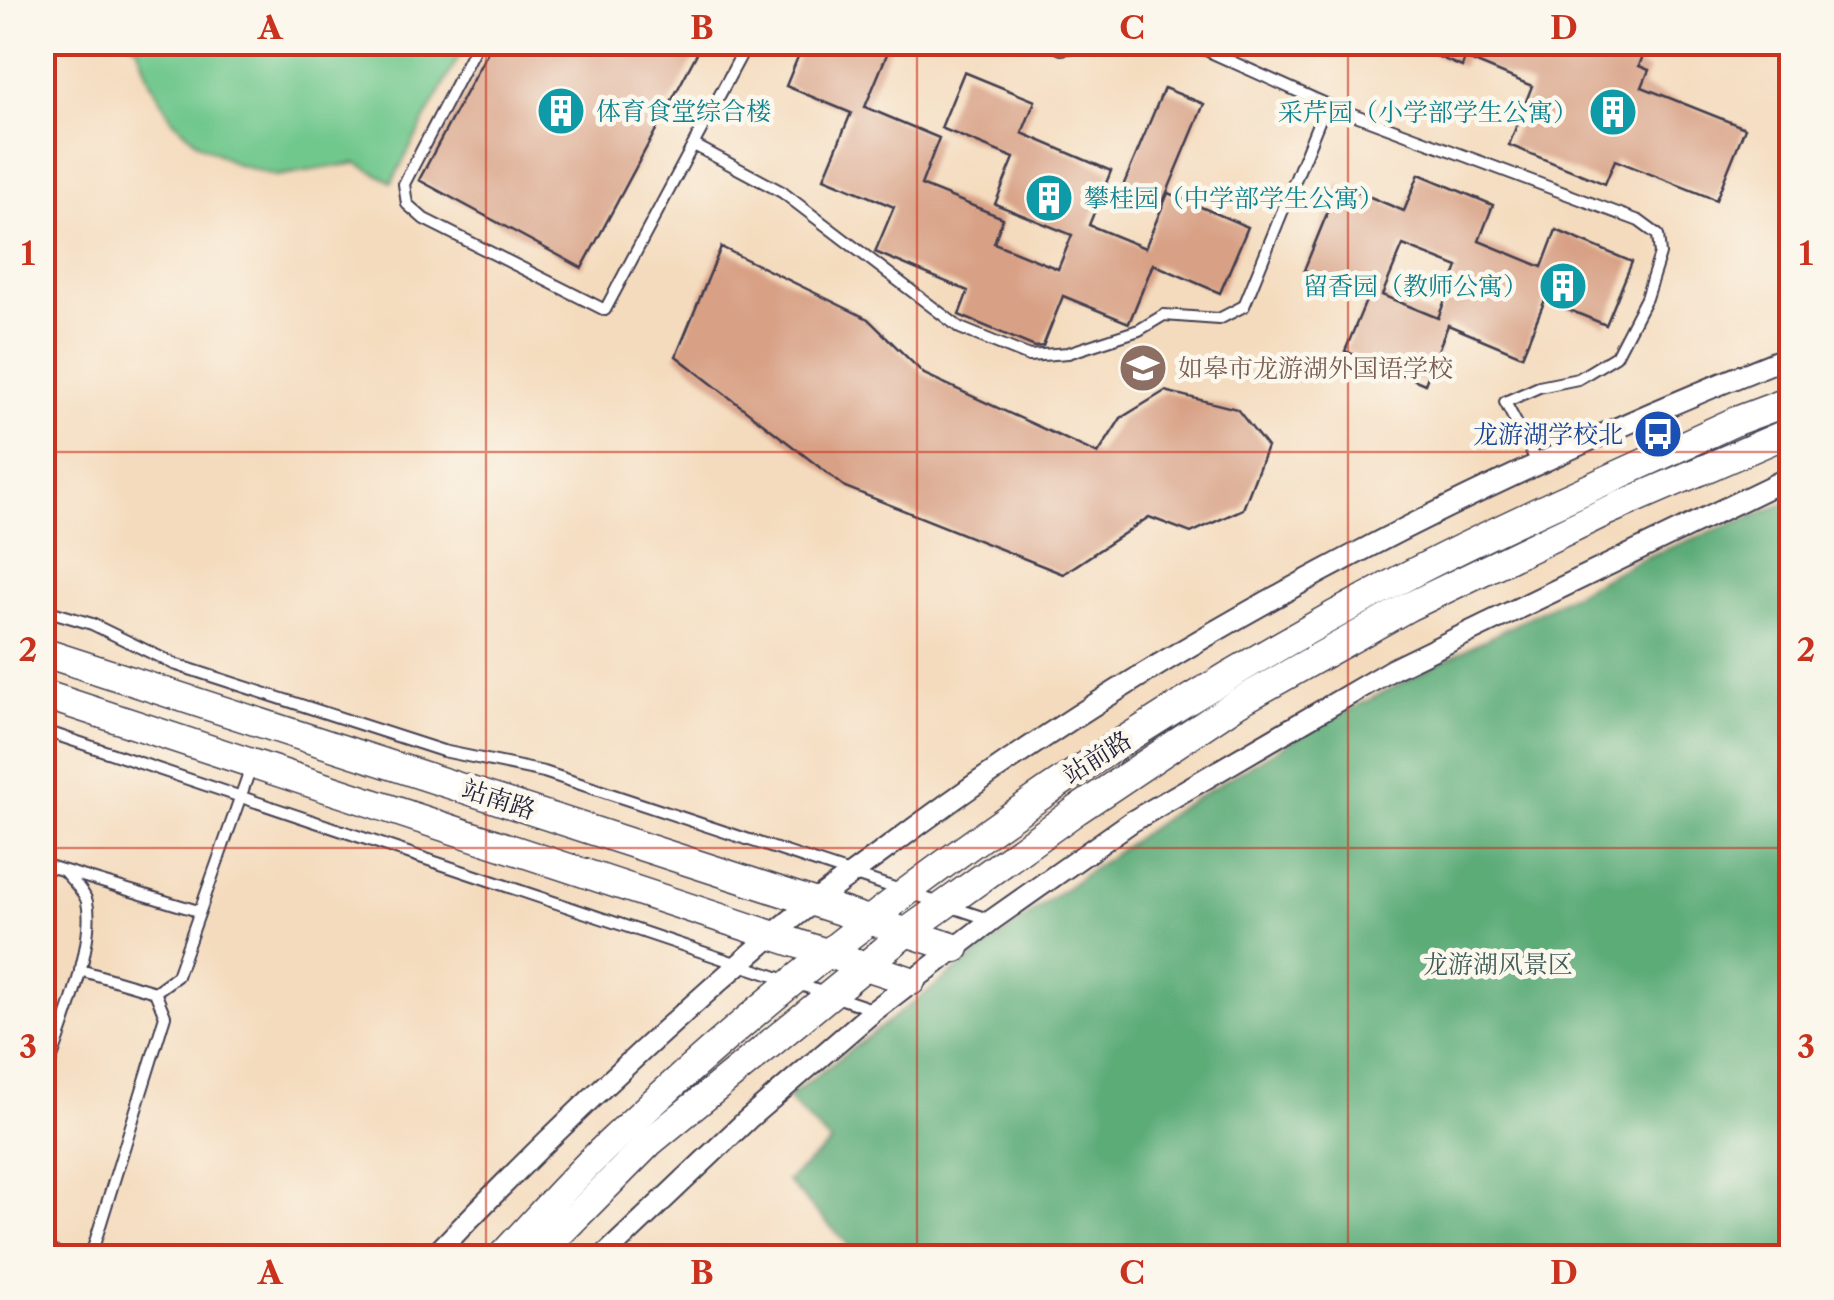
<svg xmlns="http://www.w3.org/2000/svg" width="1834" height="1300" font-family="'Libre Caslon Text','Noto Serif SC',serif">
	<rect width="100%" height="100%" fill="#fbf7ec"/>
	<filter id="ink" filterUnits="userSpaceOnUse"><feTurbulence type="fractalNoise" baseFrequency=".01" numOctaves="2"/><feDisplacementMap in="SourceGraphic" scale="20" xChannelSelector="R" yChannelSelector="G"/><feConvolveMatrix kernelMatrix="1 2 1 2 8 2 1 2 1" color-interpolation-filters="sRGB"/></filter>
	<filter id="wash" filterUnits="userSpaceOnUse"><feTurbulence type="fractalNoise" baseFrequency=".0048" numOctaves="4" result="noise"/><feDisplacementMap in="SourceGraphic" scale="40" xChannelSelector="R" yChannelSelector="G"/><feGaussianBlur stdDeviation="2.25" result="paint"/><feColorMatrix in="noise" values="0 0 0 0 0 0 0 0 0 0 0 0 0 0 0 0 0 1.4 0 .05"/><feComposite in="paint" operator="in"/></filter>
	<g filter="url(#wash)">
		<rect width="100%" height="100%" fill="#f4dbbe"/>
		<path fill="#71c88d" stroke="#4a7564" stroke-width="2.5" d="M 131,43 L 466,42 L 466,43 L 392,182 L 357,163 L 276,176 L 236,164 L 198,143 L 172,119 L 150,81 L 137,46 Z"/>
		<path fill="#5cac78" stroke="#3f675a" stroke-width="2.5" d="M 1791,501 L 1791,1257 L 860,1257 L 787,1181 L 831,1143 L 787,1098 L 1057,894 L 1179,808 L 1305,733 L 1641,559 Z"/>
		<g id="blocks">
			<g fill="#d8a186" fill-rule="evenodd">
				<path d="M 493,42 L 703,42 L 582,268 L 419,180 Z"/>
				<path d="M 804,42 L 892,42 L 865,107 L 939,138 L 921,185 L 1003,218 L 994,243 L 1058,269 L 1072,235 L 995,204 L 1014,158 L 941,128 L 964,72 L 1035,101 L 1022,133 L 1111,171 L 1089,225 L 1145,248 L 1168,193 L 1248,227 L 1220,293 L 1153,264 L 1129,323 L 1063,296 L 1043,346 L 1035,347 L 959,315 L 968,291 L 875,252 L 894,207 L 824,178 L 851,113 L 786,86 Z"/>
				<path d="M 1404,42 L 1648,42 L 1639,66 L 1649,70 L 1642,87 L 1745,128 L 1716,200 L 1615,160 L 1605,184 L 1509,145 L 1532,86 L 1465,58 L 1462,67 Z"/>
				<path d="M 1164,88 L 1204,104 L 1163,202 L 1123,186 Z"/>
				<path d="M 1419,174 L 1493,205 L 1479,241 L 1542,267 L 1556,230 L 1632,262 L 1606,325 L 1545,300 L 1522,356 L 1448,325 L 1425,384 L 1345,351 L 1368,296 L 1304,270 L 1339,184 L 1404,211 ZM 1403,245 L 1458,267 L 1438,318 L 1382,295 Z"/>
				<path d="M 721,247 L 868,319 L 924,374 L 1098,454 L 1121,418 L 1165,391 L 1237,409 L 1267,447 L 1243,509 L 1191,533 L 1149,517 L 1063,574 L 845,487 L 676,356 Z"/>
			</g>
		</g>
	</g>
	<g filter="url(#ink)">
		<use href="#blocks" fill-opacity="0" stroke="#423e4f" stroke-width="2.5"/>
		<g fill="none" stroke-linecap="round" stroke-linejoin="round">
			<g stroke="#423e4f" stroke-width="14">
				<g id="service">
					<path d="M 478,42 L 404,184 L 407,204 L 424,219 L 605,310 L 748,42"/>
					<path d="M 1046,42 L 1061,49 L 1113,42"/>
					<path d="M 1188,42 L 1326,104 L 1639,221 L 1658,235 L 1660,254 L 1646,298 L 1616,356 L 1578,379 L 1539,387 L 1505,402 L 1537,462"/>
					<path d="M 694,145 L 782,192 L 960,328 L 1029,356 L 1068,353 L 1139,330 L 1164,315 L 1219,319 L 1244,306 L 1326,104"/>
					<path d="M 42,609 L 92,624 L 174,664 L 443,751 L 544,772 L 991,920"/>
					<path d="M 42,730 L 875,1010"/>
					<path d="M 42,864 L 198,911"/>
					<path d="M 80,970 L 155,992"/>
					<path d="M 155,992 L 177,976 L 251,767"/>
					<path d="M 42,1086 C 57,1042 97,945 87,902 C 85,892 71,880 64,871"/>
					<path d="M 42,1248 L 72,1258"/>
					<path d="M 90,1258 L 165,1016 L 155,992"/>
				</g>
			</g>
			<g stroke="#423e4f" stroke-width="24">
				<g id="minor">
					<path d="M 432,1258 C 538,1146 651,1039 768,939 C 805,906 847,878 886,849 C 1163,640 1471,482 1792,355"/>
					<path d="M 602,1258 L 748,1119 L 875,1010 L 992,920 L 1131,822 L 1393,669 L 1792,476"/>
				</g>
			</g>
			<g stroke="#423e4f" stroke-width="31">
				<g id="tertiary">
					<path d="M 42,652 L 955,948"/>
					<path d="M 42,694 L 911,981"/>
					<path d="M 500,1258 C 538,1218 575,1175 615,1138 C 850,916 1115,730 1401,579 C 1510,522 1624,473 1736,421 L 1792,400"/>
					<path d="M 535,1258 L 650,1142 L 908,931 L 1077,810 L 1237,703 L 1408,607 L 1605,512 L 1792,431"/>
				</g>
			</g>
			<use href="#service" stroke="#fff" stroke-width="10"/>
			<use href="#minor" stroke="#fff" stroke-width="20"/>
			<use href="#tertiary" stroke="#fff" stroke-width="28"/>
		</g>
	</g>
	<path fill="none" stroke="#c8321e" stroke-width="2.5" stroke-opacity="0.55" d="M 486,42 L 486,1258M 917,42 L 917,1258M 1348,42 L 1348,1258M 42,452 L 1792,452M 42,848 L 1792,848"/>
	<defs>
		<g id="building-disc" transform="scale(2.5)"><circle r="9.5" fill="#0f9aa8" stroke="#fbf7ec"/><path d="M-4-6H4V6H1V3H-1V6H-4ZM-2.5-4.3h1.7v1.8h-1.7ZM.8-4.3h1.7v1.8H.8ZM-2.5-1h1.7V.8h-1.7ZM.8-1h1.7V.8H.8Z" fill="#fff"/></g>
		<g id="school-disc" transform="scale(2.5)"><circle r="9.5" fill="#8d6e63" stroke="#fbf7ec"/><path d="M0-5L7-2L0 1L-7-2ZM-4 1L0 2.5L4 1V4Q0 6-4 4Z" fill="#fff"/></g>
		<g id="bus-disc" transform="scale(2.5)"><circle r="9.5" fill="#1a4fb4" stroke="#fbf7ec"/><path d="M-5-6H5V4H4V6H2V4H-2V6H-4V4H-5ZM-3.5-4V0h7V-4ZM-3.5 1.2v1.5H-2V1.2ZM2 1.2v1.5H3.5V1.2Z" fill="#fff"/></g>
	</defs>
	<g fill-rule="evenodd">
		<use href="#building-disc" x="561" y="111"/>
		<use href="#building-disc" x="1613" y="112"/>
		<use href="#building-disc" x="1049" y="198"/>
		<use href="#building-disc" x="1563" y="286"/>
		<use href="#school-disc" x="1143" y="368"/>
		<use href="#bus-disc" x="1658" y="434"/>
	</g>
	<g text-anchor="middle" stroke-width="9" stroke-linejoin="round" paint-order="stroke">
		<g font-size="25" fill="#0d838f" stroke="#fbf7ec" text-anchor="start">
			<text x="596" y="120">体育食堂综合楼</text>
			<text x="1578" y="121" text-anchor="end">采芹园（小学部学生公寓）</text>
			<text x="1084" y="207">攀桂园（中学部学生公寓）</text>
			<text x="1528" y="295" text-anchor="end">留香园（教师公寓）</text>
		</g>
		<g font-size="25" fill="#785e54" stroke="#fbf7ec" text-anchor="start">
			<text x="1178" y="377">如皋市龙游湖外国语学校</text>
		</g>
		<g font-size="25" fill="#164399" stroke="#fbf7ec" text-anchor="end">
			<text x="1623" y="443">龙游湖学校北</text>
		</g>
		<g font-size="25" fill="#22223b" stroke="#fbf7ec">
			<text transform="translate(1097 757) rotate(-32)" y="9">站前路</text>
			<text transform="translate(499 799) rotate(18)" y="9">站南路</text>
		</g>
		<g font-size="25" fill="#3e5c58" stroke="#fbf7ec">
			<text x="1498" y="973">龙游湖风景区</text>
		</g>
	</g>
	<rect width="1834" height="1300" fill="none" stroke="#fbf7ec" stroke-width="110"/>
	<rect x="55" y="55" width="1724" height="1190" fill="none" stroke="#c8321e" stroke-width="4"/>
	<g font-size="32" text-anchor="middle" font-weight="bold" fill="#c8321e">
		<text x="270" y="39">A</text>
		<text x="702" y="39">B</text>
		<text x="1132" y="39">C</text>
		<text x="1564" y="39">D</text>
		<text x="28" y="265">1</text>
		<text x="1806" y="265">1</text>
		<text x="28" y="661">2</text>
		<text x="1806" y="661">2</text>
		<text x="28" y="1058">3</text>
		<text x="1806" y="1058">3</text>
		<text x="270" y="1284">A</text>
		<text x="702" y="1284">B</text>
		<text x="1132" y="1284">C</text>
		<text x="1564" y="1284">D</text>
	</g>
</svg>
